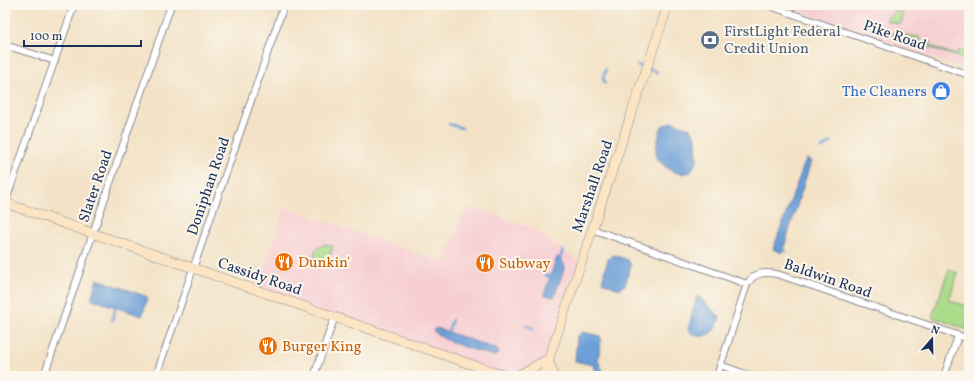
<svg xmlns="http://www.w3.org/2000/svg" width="974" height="381" font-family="Vollkorn,serif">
	<rect width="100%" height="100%" fill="#fbf7ec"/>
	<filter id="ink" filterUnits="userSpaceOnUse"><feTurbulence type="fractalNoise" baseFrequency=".025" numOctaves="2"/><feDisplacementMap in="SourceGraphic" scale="8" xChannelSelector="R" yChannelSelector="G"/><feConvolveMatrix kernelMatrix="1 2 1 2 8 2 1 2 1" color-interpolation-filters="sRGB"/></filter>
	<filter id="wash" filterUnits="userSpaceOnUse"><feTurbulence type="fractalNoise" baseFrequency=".012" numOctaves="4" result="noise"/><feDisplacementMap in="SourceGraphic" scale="16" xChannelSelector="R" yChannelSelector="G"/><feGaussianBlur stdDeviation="0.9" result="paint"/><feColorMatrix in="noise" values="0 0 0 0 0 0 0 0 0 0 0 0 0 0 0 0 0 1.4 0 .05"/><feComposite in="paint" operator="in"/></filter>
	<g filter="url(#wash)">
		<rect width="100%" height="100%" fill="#f3e2c6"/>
		<g fill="#f7cfd3">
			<path d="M 783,5 L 969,5 L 969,71 L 881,40 Z"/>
			<path d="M 285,208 L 444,262 L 463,214 L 468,209 L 475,208 L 531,228 L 581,263 L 548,359 L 517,376 L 505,376 L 257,290 Z"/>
		</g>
		<g fill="#abdc8a" stroke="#638674">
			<path d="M 895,11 L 903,13 L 902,21 L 900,24 L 887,21 L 887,18 Z"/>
			<path d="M 892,33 L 903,37 L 906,35 L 920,37 L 921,43 L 925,44 L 926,42 L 931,42 L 931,46 L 955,55 L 958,51 L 964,50 L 968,53 L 969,61 L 891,34 Z"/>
			<path d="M 325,244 L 333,246 L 326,267 L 316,262 L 314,255 L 316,249 Z"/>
			<path d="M 949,269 L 958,273 L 949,300 L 969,307 L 969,330 L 932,317 Z"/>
		</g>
		<g fill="#6c9fd7" stroke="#44679a">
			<path d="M 672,122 L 690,128 L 696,137 L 697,160 L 691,172 C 676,177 665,168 656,157 C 656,146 658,136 662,126 Z"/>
			<path d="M 806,159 L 811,161 L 782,253 L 773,249 Z"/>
			<path d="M 614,255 L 628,260 L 631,265 L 625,285 L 619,289 L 602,282 L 608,259 Z"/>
			<path d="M 557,257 L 561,259 L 565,267 L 554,297 L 544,295 Z"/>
			<path d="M 97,279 L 148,297 L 142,316 L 91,299 Z"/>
			<path d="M 697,295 L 720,317 C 716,334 701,344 688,330 Z"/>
			<path d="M 437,328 L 496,349 L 499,352 L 498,355 L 493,356 C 479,351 441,342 433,330 Z"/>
			<path d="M 582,332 L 600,336 L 601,340 L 598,360 L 605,376 L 598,376 L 593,365 L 575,361 L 577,337 Z"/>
		</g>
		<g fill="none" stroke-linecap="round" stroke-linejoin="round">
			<g stroke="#6c9fd7" stroke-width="2.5">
				<path d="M 637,65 L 657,72"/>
				<path d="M 605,83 L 603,78 L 606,69"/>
				<path d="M 449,124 L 462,128"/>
				<path d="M 822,148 L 832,142"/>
				<path d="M 783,250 L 786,251"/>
				<path d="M 560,258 L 563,250"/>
				<path d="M 545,275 L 550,277"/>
				<path d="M 841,295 L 845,287"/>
				<path d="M 112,320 L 116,307"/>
				<path d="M 526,325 L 534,329"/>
				<path d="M 448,332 L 452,320"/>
			</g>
		</g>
	</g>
	<g filter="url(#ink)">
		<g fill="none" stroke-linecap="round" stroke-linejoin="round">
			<g stroke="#878892" stroke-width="8">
				<g id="street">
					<path d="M 767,5 L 969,75"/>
					<path d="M 5,45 L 55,61"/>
					<path d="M 5,203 L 74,5"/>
					<path d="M 592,229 L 747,284"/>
					<path d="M 720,365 L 751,376"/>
					<path d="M 44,376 L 171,5"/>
					<path d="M 156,376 L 284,5"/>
					<path d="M 314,376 L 335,316"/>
					<path d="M 717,376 L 747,284 C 755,272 764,272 777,274 L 969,339"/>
					<path d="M 944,376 L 958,336"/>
				</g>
			</g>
			<g stroke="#878892" stroke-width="10">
				<g id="secondary">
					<path d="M 5,203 L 505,376"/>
					<path d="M 548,359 L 554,376"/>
					<path d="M 517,376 L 548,359"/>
					<path d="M 543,376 L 668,5"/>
				</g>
			</g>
			<use href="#street" stroke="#fff" stroke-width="6"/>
			<use href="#secondary" stroke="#fce5c4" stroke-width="9"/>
		</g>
	</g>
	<defs>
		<g id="bank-disc" transform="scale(1)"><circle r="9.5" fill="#5c6f8a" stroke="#fbf7ec"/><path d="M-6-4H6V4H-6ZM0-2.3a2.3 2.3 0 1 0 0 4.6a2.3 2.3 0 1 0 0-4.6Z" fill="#fff"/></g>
		<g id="shop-disc" transform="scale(1)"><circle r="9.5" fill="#3f7fe0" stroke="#fbf7ec"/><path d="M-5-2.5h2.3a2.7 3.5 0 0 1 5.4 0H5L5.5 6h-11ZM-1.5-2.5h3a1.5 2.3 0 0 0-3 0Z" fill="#fff"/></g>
		<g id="restaurant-disc" transform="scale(1)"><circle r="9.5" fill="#e8710a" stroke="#fbf7ec"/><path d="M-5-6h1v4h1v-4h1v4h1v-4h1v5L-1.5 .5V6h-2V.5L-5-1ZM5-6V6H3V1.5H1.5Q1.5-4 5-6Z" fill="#fff"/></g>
	</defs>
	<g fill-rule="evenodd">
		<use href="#bank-disc" x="710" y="40"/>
		<use href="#shop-disc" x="941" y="91"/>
		<use href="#restaurant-disc" x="284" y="262"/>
		<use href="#restaurant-disc" x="485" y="263"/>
		<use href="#restaurant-disc" x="268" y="346"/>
	</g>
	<g text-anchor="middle" stroke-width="4" stroke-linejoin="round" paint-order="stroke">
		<g font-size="15" fill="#4e5e75" stroke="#fbf7ec" text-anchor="start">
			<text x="724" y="36">FirstLight Federal<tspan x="724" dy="17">Credit Union</tspan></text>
		</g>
		<g font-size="15" fill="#1b2f5e" stroke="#fbf7ec">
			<text transform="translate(895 35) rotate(19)" y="5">Pike Road</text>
			<text transform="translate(95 186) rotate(-71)" y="5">Slater Road</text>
			<text transform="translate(208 186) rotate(-71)" y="5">Doniphan Road</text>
			<text transform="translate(592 186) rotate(-71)" y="5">Marshall Road</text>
			<text transform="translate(260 276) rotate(19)" y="5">Cassidy Road</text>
			<text transform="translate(828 278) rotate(19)" y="5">Baldwin Road</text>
		</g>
		<g font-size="15" fill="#366cbe" stroke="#fbf7ec" text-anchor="end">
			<text x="927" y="96">The Cleaners</text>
		</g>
		<g font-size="15" fill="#c56008" stroke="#fbf7ec" text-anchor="start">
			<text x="298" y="267">Dunkin'</text>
			<text x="499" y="268">Subway</text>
			<text x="282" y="351">Burger King</text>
		</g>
	</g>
	<rect width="974" height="381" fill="none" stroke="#fbf7ec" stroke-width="20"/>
	<g transform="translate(932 339) rotate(20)" stroke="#fbf7ec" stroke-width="3" paint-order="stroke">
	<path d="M0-3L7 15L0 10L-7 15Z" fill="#1b2f5e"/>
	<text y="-6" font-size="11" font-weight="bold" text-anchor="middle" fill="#1b2f5e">N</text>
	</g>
	<path d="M24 40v6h117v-6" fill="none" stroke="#1b2f5e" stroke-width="2"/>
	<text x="30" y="40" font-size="12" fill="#1b2f5e" stroke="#fbf7ec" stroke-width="3" paint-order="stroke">100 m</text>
</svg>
